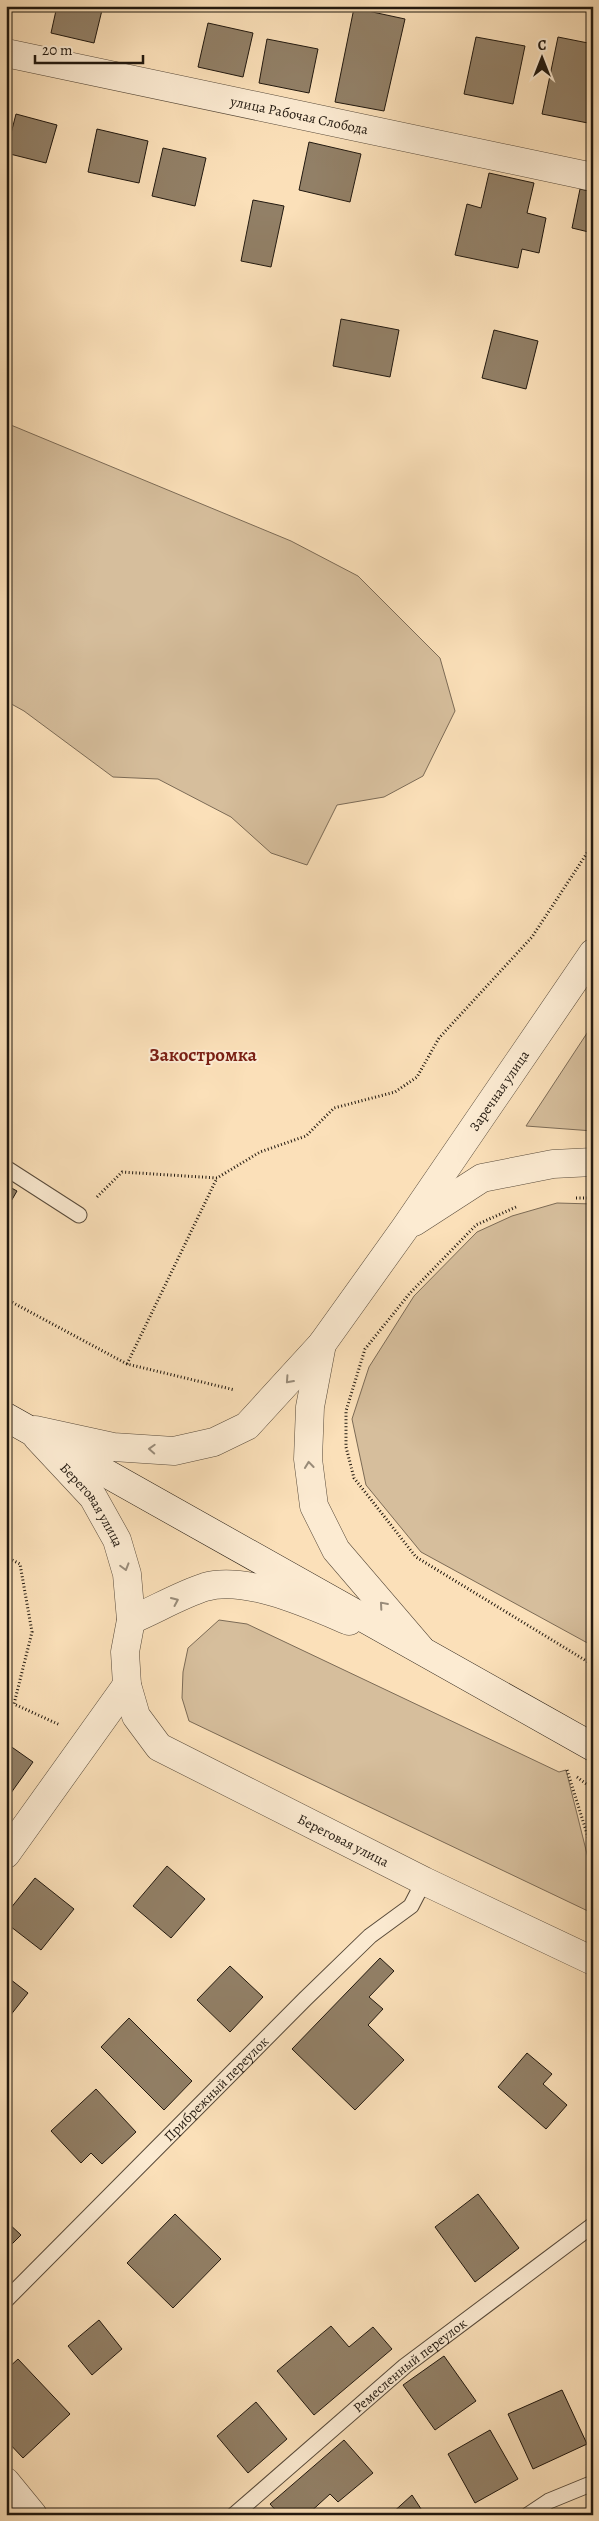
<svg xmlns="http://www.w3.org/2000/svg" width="599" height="2521" font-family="Alegreya,serif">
	<rect width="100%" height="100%" fill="#fbe0b9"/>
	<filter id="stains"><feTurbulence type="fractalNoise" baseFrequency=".004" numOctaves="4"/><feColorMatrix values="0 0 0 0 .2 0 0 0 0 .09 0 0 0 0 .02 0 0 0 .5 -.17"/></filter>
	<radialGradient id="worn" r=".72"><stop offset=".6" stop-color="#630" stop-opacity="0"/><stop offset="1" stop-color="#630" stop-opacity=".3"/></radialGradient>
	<g fill="#d6be9c" stroke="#7c6b56">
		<path d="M 6,423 L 291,541 L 358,576 L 440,658 L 455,711 L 423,776 L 384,797 L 337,805 L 307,865 L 271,853 L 231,817 L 158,779 L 113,777 L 24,711 L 6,701 Z"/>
		<path d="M 593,1024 L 593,1131 L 526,1126 Z"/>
		<path d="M 557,1203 L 593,1204 L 593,1646 L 421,1552 L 366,1485 L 352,1419 L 369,1367 L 414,1296 L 477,1232 L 512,1216 Z"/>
		<path d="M 219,1620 L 247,1624 L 559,1772 L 566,1770 L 593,1878 L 590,1912 L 189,1721 L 182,1698 L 183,1672 L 188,1648 Z"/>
	</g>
	<g fill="#928067" stroke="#21180f">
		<path d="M 6,6 L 12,6 L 8,30 L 6,30 Z"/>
		<path d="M 57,6 L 103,6 L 94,43 L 51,33 Z"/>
		<path d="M 354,8 L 405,19 L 384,111 L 335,102 Z"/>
		<path d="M 208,23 L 253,33 L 243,77 L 198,67 Z"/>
		<path d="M 476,37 L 525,46 L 513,104 L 464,94 Z"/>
		<path d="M 558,37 L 593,44 L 593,124 L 542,114 Z"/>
		<path d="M 267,39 L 318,49 L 309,93 L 259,83 Z"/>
		<path d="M 16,114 L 57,125 L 46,163 L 6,153 Z"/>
		<path d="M 97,129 L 148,141 L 139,183 L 88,172 Z"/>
		<path d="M 309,142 L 361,154 L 350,202 L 299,190 Z"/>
		<path d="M 163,148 L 206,158 L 195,206 L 152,196 Z"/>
		<path d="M 489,173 L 534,183 L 527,213 L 546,218 L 539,253 L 522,249 L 518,268 L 455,255 L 467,204 L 481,208 Z"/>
		<path d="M 580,189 L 593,192 L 593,233 L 572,228 Z"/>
		<path d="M 253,200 L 284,206 L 271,267 L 241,261 Z"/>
		<path d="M 341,319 L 399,330 L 390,377 L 333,366 Z"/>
		<path d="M 494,330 L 538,341 L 526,389 L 482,378 Z"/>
		<path d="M 6,1185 L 17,1191 L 6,1210 Z"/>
		<path d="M 6,1743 L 33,1762 L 6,1800 Z"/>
		<path d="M 167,1866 L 205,1899 L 171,1938 L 133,1906 Z"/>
		<path d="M 35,1878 L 74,1909 L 41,1950 L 6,1923 L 6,1914 Z"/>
		<path d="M 380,1958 L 394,1971 L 369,1997 L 383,2009 L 368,2025 L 404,2060 L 355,2110 L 292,2049 Z"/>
		<path d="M 230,1966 L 263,1997 L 230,2032 L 197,2000 Z"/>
		<path d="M 6,1976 L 28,1993 L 6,2021 Z"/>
		<path d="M 129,2018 L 192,2081 L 164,2110 L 101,2047 Z"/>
		<path d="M 527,2053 L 552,2074 L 543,2084 L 567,2105 L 546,2129 L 498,2087 Z"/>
		<path d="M 96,2089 L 136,2132 L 102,2164 L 91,2153 L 81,2163 L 51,2131 Z"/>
		<path d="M 478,2194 L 519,2248 L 475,2282 L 435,2227 Z"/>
		<path d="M 175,2214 L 221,2259 L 173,2308 L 127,2263 Z"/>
		<path d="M 6,2221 L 21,2235 L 6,2250 Z"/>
		<path d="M 99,2320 L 122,2349 L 92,2375 L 68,2346 Z"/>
		<path d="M 331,2326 L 349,2347 L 373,2327 L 392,2349 L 314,2415 L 277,2371 Z"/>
		<path d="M 444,2356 L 476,2401 L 435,2430 L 403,2385 Z"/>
		<path d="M 18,2359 L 70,2414 L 23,2458 L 6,2440 L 6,2370 Z"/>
		<path d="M 562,2390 L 587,2444 L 533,2469 L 508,2414 Z"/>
		<path d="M 256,2402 L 287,2439 L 248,2473 L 217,2436 Z"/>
		<path d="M 490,2430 L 518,2479 L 475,2503 L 448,2454 Z"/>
		<path d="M 344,2440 L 373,2473 L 338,2502 L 330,2494 L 307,2515 L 280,2515 L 270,2504 Z"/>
		<path d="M 412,2495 L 425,2515 L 390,2515 Z"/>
	</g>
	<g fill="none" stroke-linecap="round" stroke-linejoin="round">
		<g stroke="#584a3a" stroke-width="17">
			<g id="service">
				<path d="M 6,1168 L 79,1215"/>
				<path id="s1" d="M 6,2300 L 305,1999 L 370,1936 L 411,1906 L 424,1881"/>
				<path id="s2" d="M 234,2515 L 405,2366 L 593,2225"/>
				<path d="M 528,2515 L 549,2501 L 593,2483"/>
			</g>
		</g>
		<g stroke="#584a3a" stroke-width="29">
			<g id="minor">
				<path id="s3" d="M 6,53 L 593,177"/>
				<path d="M 6,1854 L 127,1685"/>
				<path d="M 6,2482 L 33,2515"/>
			</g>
		</g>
		<g stroke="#584a3a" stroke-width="29">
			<g id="tertiary">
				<path d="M 414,1222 L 482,1178 L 553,1164 L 593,1162"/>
				<path d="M 322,1344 L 310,1407 L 308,1459 L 314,1506 L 336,1550 L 420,1648"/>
				<path id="s4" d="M 35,1430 L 113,1447 L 174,1451 L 214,1442 L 247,1426 L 322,1344 L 405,1228 L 593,953"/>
				<path id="s5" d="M 37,1437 L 93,1497 L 117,1540 L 127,1574 L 131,1620 L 125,1652 L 127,1685 L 136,1716 L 159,1747 L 424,1881 L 593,1961"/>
				<path d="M 131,1620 C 155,1610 180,1595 205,1587 C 246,1575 311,1605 349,1621"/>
			</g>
		</g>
		<g stroke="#21180f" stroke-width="29">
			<path id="secondary" d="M 6,1417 L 593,1747"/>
		</g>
		<g stroke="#21180f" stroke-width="3" stroke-dasharray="1 2.5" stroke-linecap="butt">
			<path d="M 97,1197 L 122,1172 L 217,1178 L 260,1152 L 306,1136 L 334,1108 L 395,1092 L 417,1077 L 439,1038 L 532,937 L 593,844"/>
			<path d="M 576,1198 L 593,1198"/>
			<path d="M 516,1207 L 476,1225 L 410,1293 L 365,1349 L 346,1411 L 346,1447 L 354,1478 L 416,1557 L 593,1665"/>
			<path d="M 6,1299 L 127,1364 L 235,1390"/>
			<path d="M 127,1364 L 217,1178"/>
			<path d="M 6,1557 L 20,1564 L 32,1632 L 14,1704 L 60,1725"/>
			<path d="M 567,1770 L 593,1853"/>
			<path d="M 577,1777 L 593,1789"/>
		</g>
		<use href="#service" stroke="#fcebd2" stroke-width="15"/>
		<use href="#minor" stroke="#fcebd2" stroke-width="28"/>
		<use href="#tertiary" stroke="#fcebd2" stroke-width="28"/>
		<use href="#secondary" stroke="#fcebd2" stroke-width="28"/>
	</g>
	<defs><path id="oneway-chevron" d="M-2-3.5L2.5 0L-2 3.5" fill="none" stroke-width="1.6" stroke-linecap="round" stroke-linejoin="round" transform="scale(1.25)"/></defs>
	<g stroke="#998c7a">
		<use href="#oneway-chevron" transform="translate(289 1380) rotate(132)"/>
		<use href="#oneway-chevron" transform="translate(152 1449) rotate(-177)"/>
		<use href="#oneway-chevron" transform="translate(309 1465) rotate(-96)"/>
		<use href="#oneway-chevron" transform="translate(125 1567) rotate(74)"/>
		<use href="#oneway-chevron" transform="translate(175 1601) rotate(-24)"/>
		<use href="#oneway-chevron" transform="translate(383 1605) rotate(-131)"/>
	</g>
	<g text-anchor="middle" stroke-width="4" stroke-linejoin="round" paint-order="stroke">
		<g font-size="14" fill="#21180f" stroke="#fcebd2">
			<text dy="5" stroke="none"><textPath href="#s3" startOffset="300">улица Рабочая Слобода</textPath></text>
			<text dy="5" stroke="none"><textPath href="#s4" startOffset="639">Заречная улица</textPath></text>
			<text dy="5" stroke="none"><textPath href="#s5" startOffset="88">Береговая улица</textPath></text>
			<text dy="5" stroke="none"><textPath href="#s5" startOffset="556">Береговая улица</textPath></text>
			<text dy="5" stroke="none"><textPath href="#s1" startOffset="298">Прибрежный переулок</textPath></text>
			<text dy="5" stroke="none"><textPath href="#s2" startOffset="231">Ремесленный переулок</textPath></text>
		</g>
		<g font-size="19" font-weight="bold" fill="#7a1f14" stroke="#fcebd2">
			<text x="203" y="1061">Закостромка</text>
		</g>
	</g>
	<rect width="599" height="2521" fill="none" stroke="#fbe0b9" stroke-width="25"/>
	<rect x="8" y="8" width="584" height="2506" fill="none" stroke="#21180f" stroke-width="2.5"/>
	<rect x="12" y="12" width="574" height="2496" fill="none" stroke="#21180f"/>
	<g transform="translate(542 58)" stroke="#fcebd2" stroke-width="4" paint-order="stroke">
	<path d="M0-4L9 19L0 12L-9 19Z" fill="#21180f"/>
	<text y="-8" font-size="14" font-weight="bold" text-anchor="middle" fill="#21180f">С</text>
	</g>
	<path d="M35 55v8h108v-8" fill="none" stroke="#21180f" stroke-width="2.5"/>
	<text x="42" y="55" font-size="15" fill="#21180f" stroke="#fcebd2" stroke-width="4" paint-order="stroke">20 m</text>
	<rect width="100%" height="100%" filter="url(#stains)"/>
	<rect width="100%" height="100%" fill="url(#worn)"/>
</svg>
